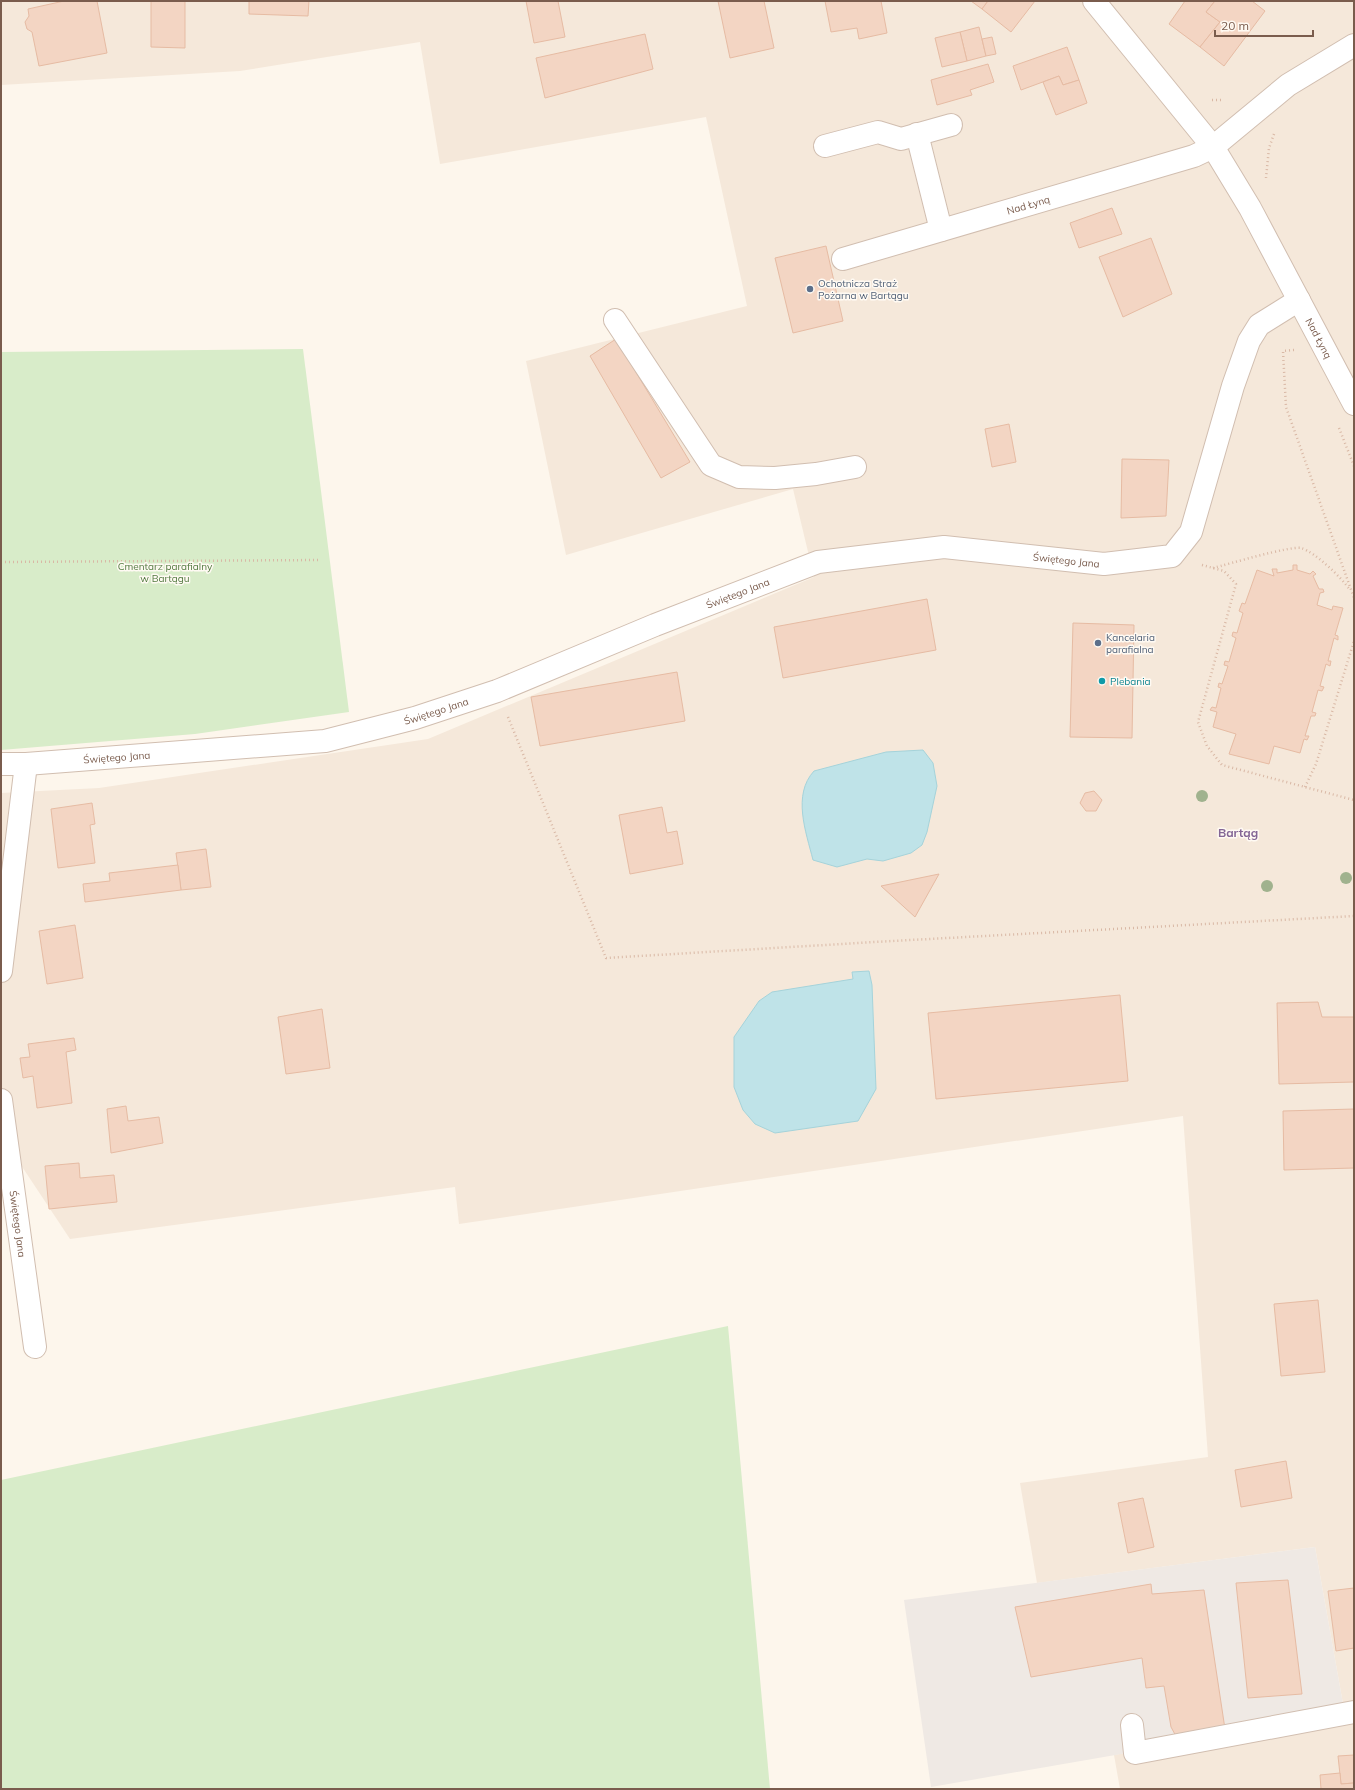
<svg xmlns="http://www.w3.org/2000/svg" width="1355" height="1790" font-family="Mulish,sans-serif">
	<rect width="100%" height="100%" fill="#fdf6ec"/>
	<path fill="#f5e8da" d="M 1,1 L 1354,1 L 1354,1789 L 1120,1789 L 1114,1755 L 1345,1715 L 1315,1547 L 1037,1583 L 1020,1483 L 1208,1457 L 1183,1116 L 459,1224 L 455,1187 L 70,1239 L 1,1135 L 1,793 L 99,788 L 428,739 L 814,577 L 793,489 L 566,555 L 526,361 L 747,306 L 706,117 L 440,164 L 420,42 L 240,71 L 1,85 Z"/>
	<path fill="#efe9e4" d="M 1315,1547 L 1345,1715 L 931,1787 L 904,1600 Z"/>
	<g fill="#d8ecc9">
		<path d="M 303,349 L 349,712 L 195,734 L 1,750 L 1,352 Z"/>
		<path d="M 728,1326 L 770,1789 L 1,1789 L 1,1480 Z"/>
	</g>
	<g fill="#bfe3e8" stroke="#a5d3da">
		<path d="M 923,750 L 933,763 L 937,786 L 927,832 L 922,845 L 911,853 L 883,861 L 867,859 L 837,867 L 813,860 C 806,832 792,795 814,771 L 886,752 Z"/>
		<path d="M 869,971 L 872,985 L 876,1089 L 858,1121 L 775,1133 L 755,1124 L 743,1110 L 734,1087 L 734,1037 L 759,1001 L 772,992 L 853,979 L 852,972 Z"/>
	</g>
	<g fill="#f3d5c3" stroke="#e6bba3">
		<path d="M 64,1 L 97,1 L 107,53 L 39,66 L 32,32 L 27,29 L 25,22 L 29,16 L 28,9 Z"/>
		<path d="M 151,1 L 185,1 L 185,48 L 151,47 Z"/>
		<path d="M 249,1 L 309,1 L 308,16 L 249,14 Z"/>
		<path d="M 526,1 L 558,1 L 565,37 L 534,43 Z"/>
		<path d="M 718,1 L 764,1 L 774,48 L 730,58 Z"/>
		<path d="M 825,1 L 881,1 L 887,33 L 859,39 L 857,28 L 831,32 Z"/>
		<path d="M 971,1 L 988,1 L 982,9 Z"/>
		<path d="M 988,1 L 1035,1 L 1011,32 L 982,9 Z"/>
		<path d="M 1185,1 L 1215,1 L 1206,12 L 1220,22 L 1200,47 L 1169,24 Z"/>
		<path d="M 1215,1 L 1252,1 L 1265,11 L 1224,66 L 1200,47 L 1220,22 L 1206,12 Z"/>
		<path d="M 979,27 L 986,56 L 967,61 L 960,32 Z"/>
		<path d="M 960,32 L 967,61 L 942,67 L 935,38 Z"/>
		<path d="M 645,34 L 653,69 L 545,98 L 536,58 Z"/>
		<path d="M 992,37 L 996,54 L 986,56 L 982,39 Z"/>
		<path d="M 1067,47 L 1079,80 L 1063,85 L 1059,76 L 1021,90 L 1013,66 Z"/>
		<path d="M 988,64 L 994,82 L 970,90 L 972,95 L 937,105 L 931,80 Z"/>
		<path d="M 1059,76 L 1063,85 L 1079,80 L 1087,103 L 1056,115 L 1043,82 Z"/>
		<path d="M 1112,208 L 1122,234 L 1079,248 L 1070,223 Z"/>
		<path d="M 1151,238 L 1172,294 L 1123,317 L 1099,257 Z"/>
		<path d="M 826,246 L 843,321 L 793,333 L 775,258 Z"/>
		<path d="M 616,339 L 690,462 L 661,478 L 590,356 Z"/>
		<path d="M 1009,424 L 1016,462 L 992,467 L 985,429 Z"/>
		<path d="M 1122,459 L 1169,460 L 1166,516 L 1121,518 Z"/>
		<path d="M 1293,565 L 1297,565 L 1297,570 L 1310,574 L 1313,571 L 1316,574 L 1313,576 L 1319,589 L 1323,589 L 1324,592 L 1320,593 L 1317,605 L 1332,610 L 1333,606 L 1343,608 L 1335,635 L 1338,636 L 1338,640 L 1334,638 L 1328,661 L 1331,661 L 1330,666 L 1326,664 L 1320,686 L 1324,687 L 1322,691 L 1318,690 L 1312,712 L 1316,713 L 1315,716 L 1311,716 L 1305,736 L 1309,736 L 1307,740 L 1304,739 L 1300,753 L 1274,746 L 1269,764 L 1229,754 L 1236,734 L 1213,727 L 1217,712 L 1210,710 L 1212,707 L 1216,708 L 1221,688 L 1218,687 L 1219,683 L 1222,684 L 1228,666 L 1224,665 L 1225,661 L 1229,662 L 1236,638 L 1232,636 L 1233,632 L 1237,633 L 1243,613 L 1239,611 L 1242,603 L 1245,604 L 1257,570 L 1274,576 L 1272,569 L 1277,569 L 1277,573 L 1293,570 Z"/>
		<path d="M 927,599 L 936,650 L 783,678 L 774,627 Z"/>
		<path d="M 1073,623 L 1134,625 L 1132,738 L 1070,737 Z"/>
		<path d="M 677,672 L 685,721 L 540,746 L 531,697 Z"/>
		<path d="M 1094,791 L 1102,800 L 1096,811 L 1086,811 L 1080,803 L 1085,793 Z"/>
		<path d="M 92,803 L 95,824 L 90,825 L 95,863 L 58,868 L 51,809 Z"/>
		<path d="M 662,807 L 667,833 L 677,831 L 683,864 L 630,874 L 619,815 Z"/>
		<path d="M 206,849 L 211,887 L 181,890 L 176,853 Z"/>
		<path d="M 178,865 L 181,890 L 85,902 L 83,884 L 110,881 L 109,873 Z"/>
		<path d="M 939,874 L 915,917 L 881,886 Z"/>
		<path d="M 75,925 L 83,978 L 47,984 L 39,931 Z"/>
		<path d="M 1120,995 L 1128,1081 L 936,1099 L 928,1013 Z"/>
		<path d="M 1318,1002 L 1322,1017 L 1354,1017 L 1354,1082 L 1279,1084 L 1277,1003 Z"/>
		<path d="M 322,1009 L 330,1068 L 286,1074 L 278,1017 Z"/>
		<path d="M 74,1038 L 76,1050 L 66,1052 L 72,1103 L 37,1108 L 33,1076 L 23,1078 L 20,1058 L 30,1057 L 28,1044 Z"/>
		<path d="M 126,1106 L 128,1121 L 159,1117 L 163,1143 L 111,1153 L 107,1109 Z"/>
		<path d="M 1354,1109 L 1354,1168 L 1284,1170 L 1283,1111 Z"/>
		<path d="M 79,1163 L 80,1178 L 114,1175 L 117,1202 L 49,1209 L 45,1166 Z"/>
		<path d="M 1318,1300 L 1325,1372 L 1281,1376 L 1274,1304 Z"/>
		<path d="M 1286,1461 L 1292,1498 L 1241,1507 L 1235,1470 Z"/>
		<path d="M 1143,1498 L 1154,1547 L 1128,1553 L 1118,1503 Z"/>
		<path d="M 1288,1580 L 1302,1694 L 1248,1698 L 1236,1583 Z"/>
		<path d="M 1151,1584 L 1152,1594 L 1204,1590 L 1225,1729 L 1177,1738 L 1171,1727 L 1164,1686 L 1146,1688 L 1142,1658 L 1031,1677 L 1015,1607 Z"/>
		<path d="M 1354,1588 L 1354,1648 L 1336,1651 L 1328,1591 Z"/>
		<path d="M 1354,1755 L 1354,1783 L 1341,1784 L 1338,1756 Z"/>
		<path d="M 1340,1773 L 1341,1784 L 1354,1783 L 1354,1789 L 1321,1789 L 1320,1775 Z"/>
	</g>
	<g fill="none" stroke-linecap="round" stroke-linejoin="round">
		<g stroke="#d1beb0" stroke-width="24">
			<g id="minor">
				<path id="s1" d="M 1094,1 L 1213,147 L 1250,208 L 1354,404"/>
				<path d="M 917,134 L 941,230"/>
				<path d="M 825,146 L 878,132 L 901,139 L 951,125"/>
				<path id="s2" d="M 843,259 L 1194,156 L 1213,147 L 1288,85 L 1354,45"/>
				<path d="M 615,320 L 711,465 L 739,477 L 775,478 L 816,474 L 855,467"/>
				<path id="s3" d="M 1,764 L 26,764 L 325,741 L 415,718 L 497,691 L 655,625 L 818,562 L 944,547 L 1104,564 L 1172,556 L 1191,532 L 1233,386 L 1249,341 L 1259,325 L 1299,300"/>
				<path d="M 1,971 L 26,764"/>
				<path id="s4" d="M 1,1100 L 35,1347"/>
				<path d="M 1132,1725 L 1135,1753 L 1354,1712"/>
			</g>
		</g>
		<g stroke="#d9b8a5" stroke-width="2.5" stroke-dasharray="1 3" stroke-linecap="butt">
			<path d="M 1212,100 L 1223,100"/>
			<path d="M 1266,178 L 1269,148 L 1274,134"/>
			<path d="M 1294,350 L 1283,351 L 1286,407 L 1354,598"/>
			<path d="M 1339,428 L 1354,466"/>
			<path d="M 1,562 L 321,560"/>
			<path d="M 1202,565 L 1224,571 L 1236,584 L 1198,722 L 1207,746 L 1222,765 L 1354,800"/>
			<path d="M 1213,568 C 1229,564 1289,546 1301,548 C 1315,552 1342,578 1350,590"/>
			<path d="M 508,717 L 606,958 L 892,941 L 1354,916"/>
			<path d="M 1305,787 L 1316,764 L 1354,641"/>
		</g>
		<use href="#minor" stroke="#fff" stroke-width="22"/>
	</g>
	<g fill="#a0b28e">
		<circle cx="1202" cy="796" r="6"/>
		<circle cx="1346" cy="878" r="6"/>
		<circle cx="1267" cy="886" r="6"/>
	</g>
	<g fill="#5c6f8a" stroke="#fffaf3" stroke-width="1.5">
		<circle cx="810" cy="289" r="4"/>
		<circle cx="1098" cy="643" r="4"/>
	</g>
	<circle fill="#0f9aa8" stroke="#fffaf3" stroke-width="1.5" cx="1102" cy="681" r="4"/>
	<g text-anchor="middle" stroke-width="3" stroke-linejoin="round" paint-order="stroke">
		<g font-size="10" fill="#7a5c4d" stroke="#fffaf3">
			<text dy="4" stroke="none"><textPath href="#s2" startOffset="193">Nad Łyną</textPath></text>
			<text dy="4" stroke="none"><textPath href="#s1" startOffset="407">Nad Łyną</textPath></text>
			<text dy="4" stroke="none"><textPath href="#s3" startOffset="1100">Świętego Jana</textPath></text>
			<text dy="4" stroke="none"><textPath href="#s3" startOffset="764">Świętego Jana</textPath></text>
			<text dy="4" stroke="none"><textPath href="#s3" startOffset="440">Świętego Jana</textPath></text>
			<text dy="4" stroke="none"><textPath href="#s3" startOffset="116">Świętego Jana</textPath></text>
			<text dy="4" stroke="none"><textPath href="#s4" startOffset="125">Świętego Jana</textPath></text>
		</g>
		<g font-size="10" fill="#4e5e75" stroke="#fffaf3" text-anchor="start">
			<text x="818" y="287">Ochotnicza Straż<tspan x="818" dy="12">Pożarna w Bartągu</tspan></text>
			<text x="1106" y="641">Kancelaria<tspan x="1106" dy="12">parafialna</tspan></text>
		</g>
		<g font-size="10" fill="#537a41" stroke="#fffaf3">
			<text x="165" y="570">Cmentarz parafialny<tspan x="165" dy="12">w Bartągu</tspan></text>
		</g>
		<g font-size="10" fill="#0d838f" stroke="#fffaf3" text-anchor="start">
			<text x="1110" y="685">Plebania</text>
		</g>
		<g font-size="12" font-weight="bold" fill="#846695" stroke="#fffaf3">
			<text x="1238" y="837">Bartąg</text>
		</g>
	</g>
	<rect width="1355" height="1790" fill="none" stroke="#7a5c4d" stroke-width="4"/>
	<path d="M1215 30v6h98v-6" fill="none" stroke="#7a5c4d" stroke-width="2"/>
	<text x="1221" y="30" font-size="12" fill="#7a5c4d" stroke="#fffaf3" stroke-width="3" paint-order="stroke">20 m</text>
</svg>
